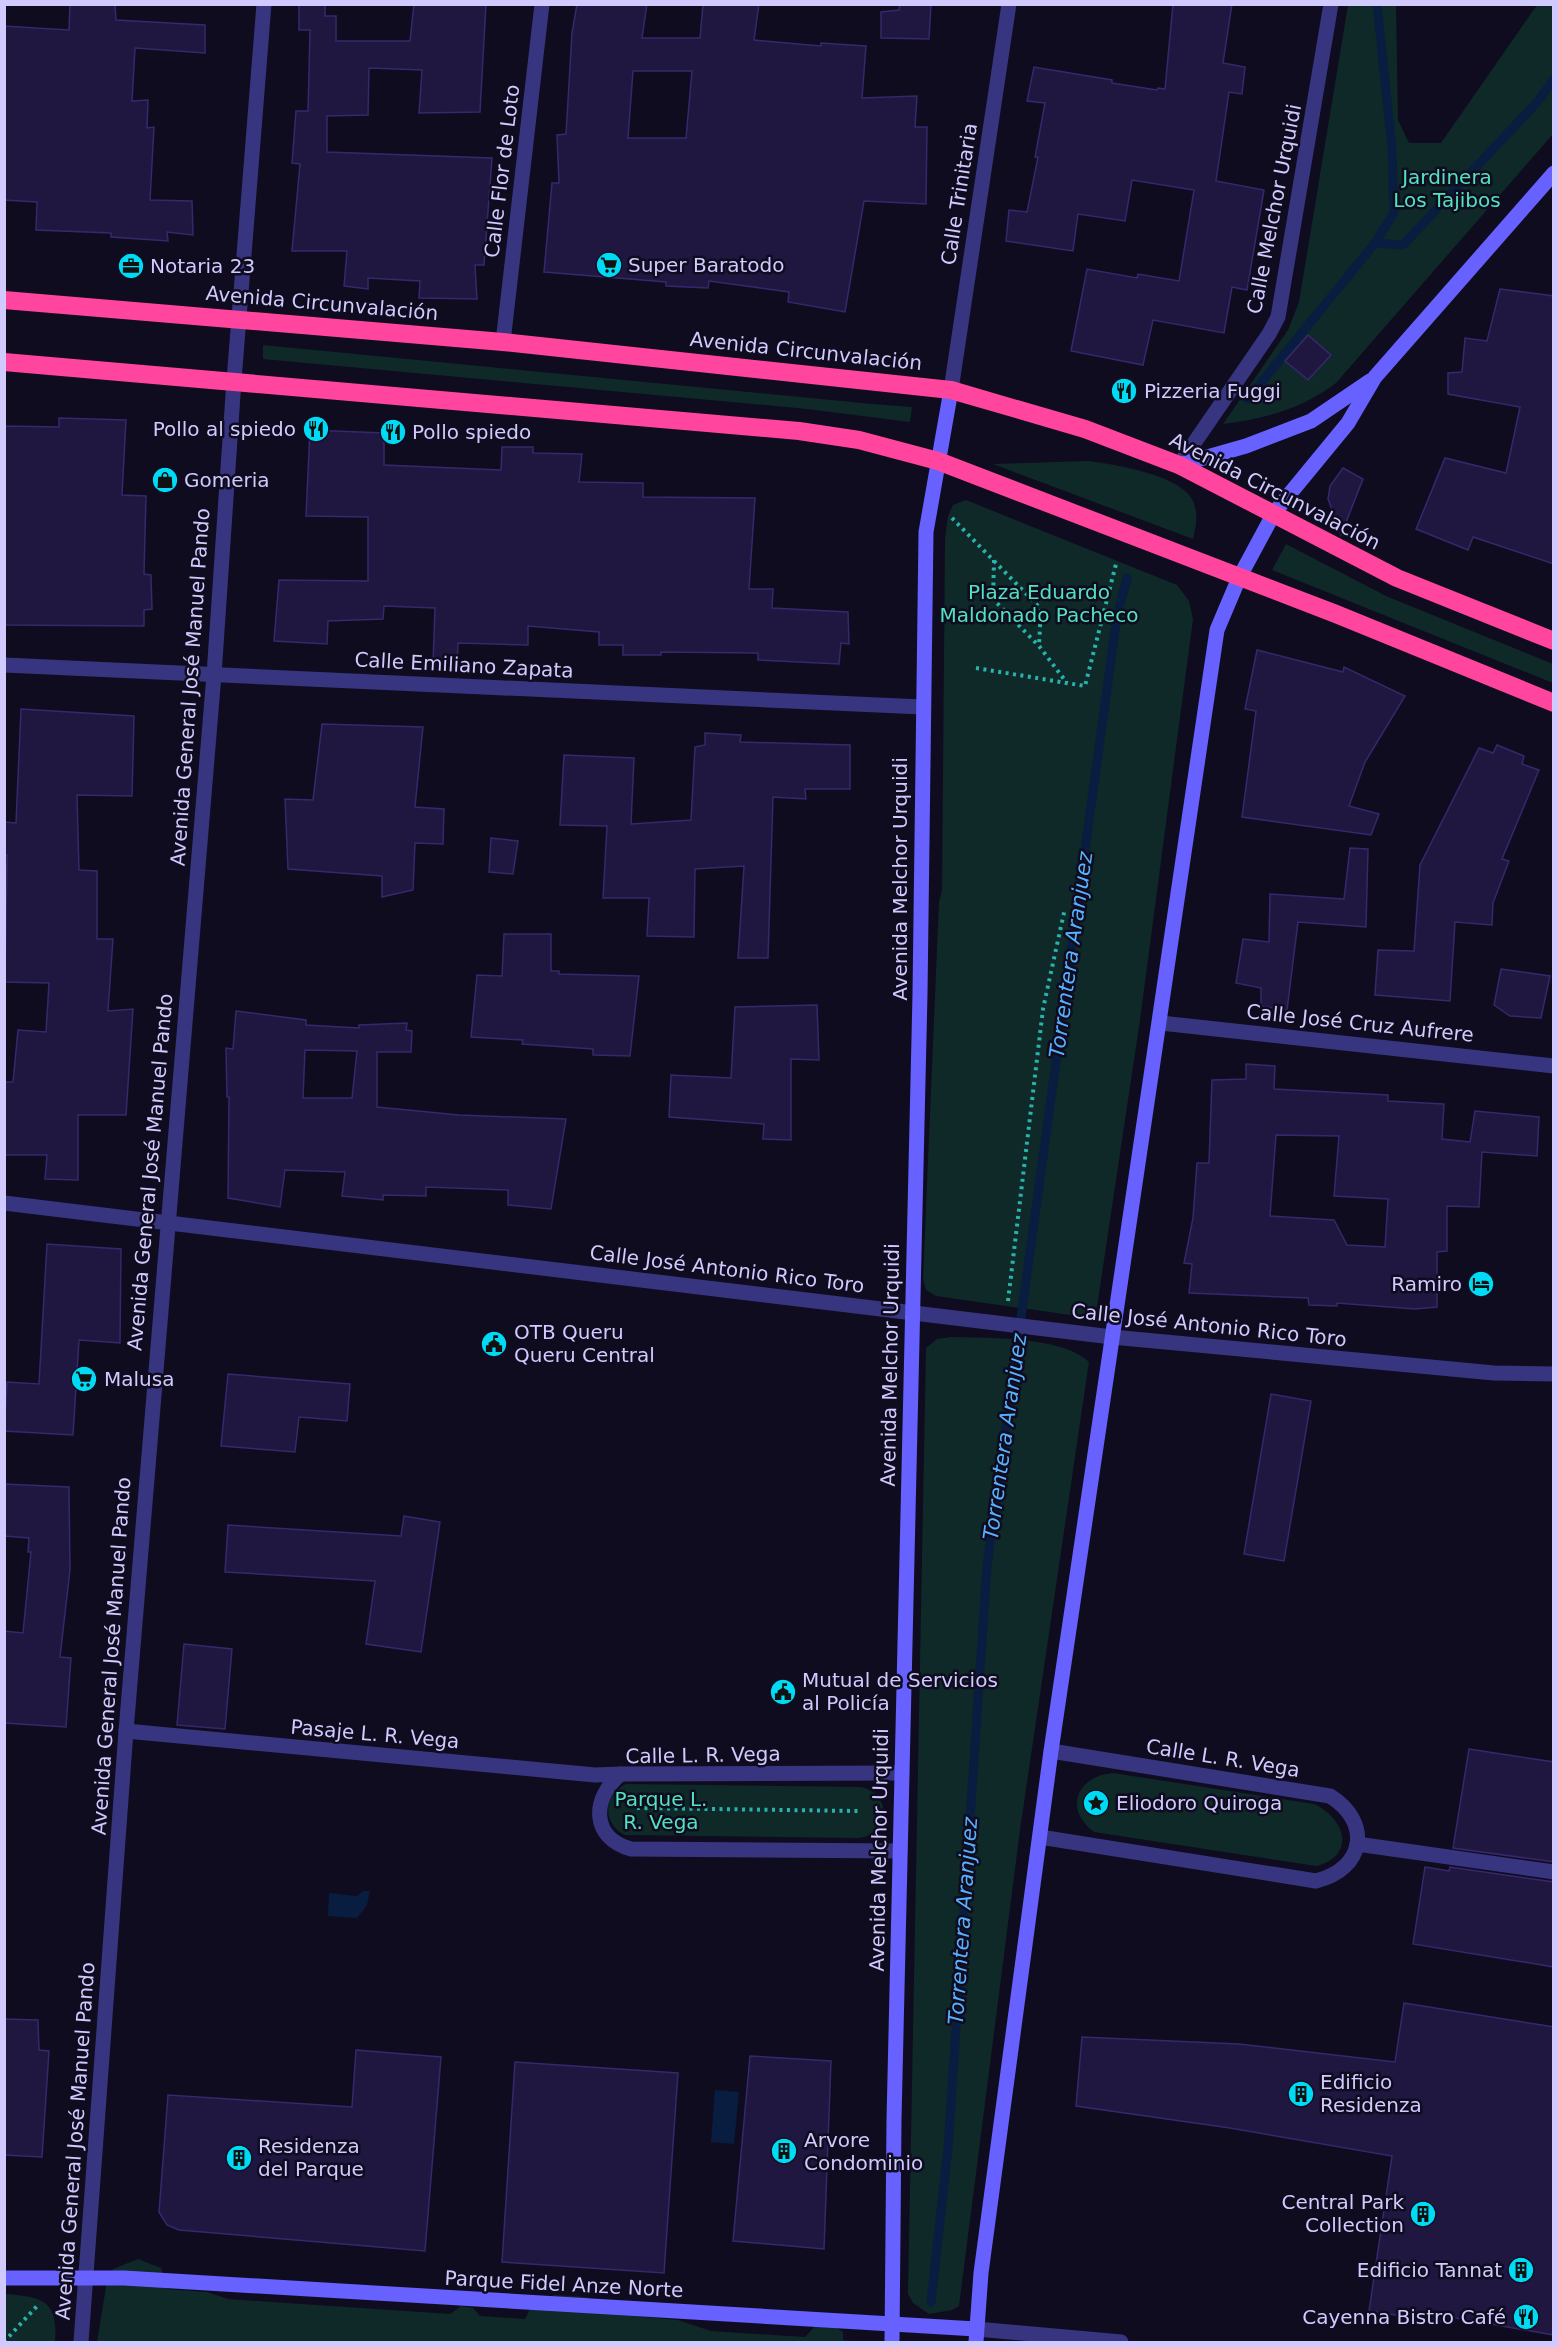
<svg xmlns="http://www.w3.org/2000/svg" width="1558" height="2347" font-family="'DejaVu Sans',sans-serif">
	<rect width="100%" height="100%" fill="#0f0c1f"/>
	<g fill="#0e2928">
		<path d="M 1348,5 L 1396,5 L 1398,120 L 1409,143 L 1441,143 L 1537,5 L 1553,5 L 1553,134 L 1336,383 C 1302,409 1264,419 1223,424 L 1288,330 L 1299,302 Z"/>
		<path d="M 263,345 L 872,404 L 912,407 L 910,422 L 807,409 L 263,359 Z"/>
		<path d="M 1089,461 C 1116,465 1177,474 1192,499 C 1199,512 1196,526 1193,539 L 993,464 Z"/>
		<path d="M 966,500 L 1177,585 L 1189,601 L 1193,619 L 1140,1020 L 1097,1307 L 1084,1317 L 936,1296 L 926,1290 L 923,1279 L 939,902 L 942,890 L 945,539 L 948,516 L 953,505 Z"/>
		<path d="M 1286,544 L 1386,596 L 1553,664 L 1553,683 L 1272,570 Z"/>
		<path d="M 951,1337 C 986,1338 1063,1336 1089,1362 L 1020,1830 L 959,2306 L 952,2310 L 929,2314 L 913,2303 L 908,2294 L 926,1348 L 937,1339 Z"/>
		<path d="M 1113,1773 L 1314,1804 C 1346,1819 1356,1856 1316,1866 L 1094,1832 C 1063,1809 1077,1776 1113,1773 Z"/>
		<path d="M 626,1784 L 860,1787 C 892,1792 891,1834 859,1838 L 625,1835 C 602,1824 603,1795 626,1784 Z"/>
		<path d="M 138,2259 L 161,2268 L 167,2289 L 207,2292 L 228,2299 L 450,2314 L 461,2306 L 473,2308 L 480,2316 L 525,2319 L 531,2307 L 554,2295 L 586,2297 L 622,2315 L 678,2320 L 711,2331 L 805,2337 L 816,2325 L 832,2325 L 843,2332 L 843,2340 L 858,2342 L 97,2342 L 106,2287 L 113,2269 Z"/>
		<path d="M 5,2294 C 43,2297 58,2300 55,2342 L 5,2342 Z"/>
	</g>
	<g fill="#091d40">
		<path d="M 363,1891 L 370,1891 L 367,1905 L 357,1918 L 328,1916 L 329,1893 L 357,1896 Z"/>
		<path d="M 715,2090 L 739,2092 L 734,2144 L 711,2142 Z"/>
	</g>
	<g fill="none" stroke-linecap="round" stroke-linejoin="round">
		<g stroke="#091d40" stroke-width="9">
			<path d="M 1375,243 L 1403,245 L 1539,100 L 1554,79"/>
			<path d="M 1248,399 L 1375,243 L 1394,213 L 1392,148 L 1377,4"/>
			<path d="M 931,2302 L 948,2148 L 987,1566 L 1117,616 L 1127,578"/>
		</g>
	</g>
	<g fill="#201741" stroke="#36286d" stroke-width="1.5" fill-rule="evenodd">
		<path d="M 70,4 L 115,4 L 116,20 L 205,25 L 205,53 L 135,48 L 132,101 L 148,100 L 147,128 L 154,127 L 150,200 L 192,201 L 193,235 L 167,232 L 168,241 L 111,237 L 111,233 L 36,230 L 37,202 L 4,200 L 4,26 L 69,30 Z"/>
		<path d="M 299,4 L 325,4 L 325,16 L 336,16 L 336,41 L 410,41 L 414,4 L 486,4 L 480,112 L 419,113 L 422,70 L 369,68 L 368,115 L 327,116 L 327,152 L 492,158 L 484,265 L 475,265 L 477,299 L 419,298 L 420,281 L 368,278 L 368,289 L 344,286 L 347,251 L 292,251 L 300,164 L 292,163 L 296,111 L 308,111 L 310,30 L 299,30 Z"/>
		<path d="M 577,4 L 647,4 L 642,38 L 700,38 L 703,4 L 759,4 L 754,40 L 821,46 L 821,43 L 866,46 L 862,98 L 917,96 L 915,127 L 927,127 L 926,204 L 864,201 L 845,312 L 788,302 L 789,292 L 709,281 L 708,288 L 666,286 L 666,282 L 544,272 L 552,183 L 559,183 L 557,135 L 566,134 L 572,33 ZM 633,71 L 692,71 L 686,138 L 628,138 Z"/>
		<path d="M 900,4 L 931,4 L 929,39 L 881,38 L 881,12 L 899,10 Z"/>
		<path d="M 1173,4 L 1232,4 L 1223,63 L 1245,67 L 1242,94 L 1229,92 L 1216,181 L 1264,190 L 1247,290 L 1232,287 L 1224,333 L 1153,320 L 1143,365 L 1071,351 L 1087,269 L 1137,278 L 1138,274 L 1179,281 L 1194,190 L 1132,180 L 1125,221 L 1078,214 L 1073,251 L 1006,241 L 1009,210 L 1027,212 L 1038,157 L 1035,157 L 1045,103 L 1027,101 L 1034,67 L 1112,80 L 1112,83 L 1157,90 L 1158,88 L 1165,89 Z"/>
		<path d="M 1500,289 L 1554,296 L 1554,564 L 1473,537 L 1468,550 L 1416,529 L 1445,458 L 1506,473 L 1520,407 L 1448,394 L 1448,373 L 1462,372 L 1465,338 L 1487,341 Z"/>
		<path d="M 1308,335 L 1331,355 L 1308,380 L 1285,361 Z"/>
		<path d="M 59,418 L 126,420 L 122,495 L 146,496 L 144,574 L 151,575 L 152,609 L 144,610 L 144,626 L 4,625 L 4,426 L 59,427 Z"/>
		<path d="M 310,430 L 384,433 L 384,465 L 501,470 L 502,447 L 533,447 L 533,453 L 582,454 L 579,482 L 643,483 L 643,497 L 755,498 L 749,589 L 773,589 L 772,608 L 848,612 L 849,644 L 841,643 L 839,664 L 758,660 L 758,653 L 661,652 L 661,655 L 623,655 L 623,645 L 599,645 L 599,632 L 528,626 L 528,645 L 458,643 L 457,666 L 433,663 L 435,608 L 384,606 L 383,619 L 328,621 L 327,644 L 274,641 L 279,580 L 368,581 L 368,517 L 306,516 Z"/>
		<path d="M 1343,468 L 1363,479 L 1341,535 L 1328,499 L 1330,486 Z"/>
		<path d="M 1257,650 L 1343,672 L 1344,667 L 1405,696 L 1365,762 L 1349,806 L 1379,814 L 1371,835 L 1242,817 L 1256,711 L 1245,709 Z"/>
		<path d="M 21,709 L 134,716 L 132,796 L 77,795 L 79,870 L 97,871 L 97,939 L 113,939 L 108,1011 L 133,1009 L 126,1115 L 78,1115 L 78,1180 L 45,1179 L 47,1155 L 4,1155 L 4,1082 L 13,1082 L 18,1030 L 46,1032 L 49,983 L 5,982 L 7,855 L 4,855 L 4,822 L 16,823 Z"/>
		<path d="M 322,724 L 423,727 L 415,807 L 444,809 L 443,844 L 415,843 L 413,890 L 382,897 L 382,876 L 288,869 L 285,799 L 313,800 Z"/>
		<path d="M 705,733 L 741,735 L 740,742 L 850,745 L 850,789 L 805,789 L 806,799 L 773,797 L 768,958 L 738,958 L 744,866 L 695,869 L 694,937 L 647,936 L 649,898 L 603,898 L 607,826 L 560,825 L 564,755 L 634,758 L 631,824 L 691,820 L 695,747 L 705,745 Z"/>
		<path d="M 1497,745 L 1524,756 L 1522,764 L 1539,770 L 1502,859 L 1509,861 L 1493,903 L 1492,925 L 1455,922 L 1450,1001 L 1375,995 L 1378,950 L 1414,951 L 1420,865 L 1479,748 L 1493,753 Z"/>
		<path d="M 491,838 L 518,841 L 513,874 L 489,872 Z"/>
		<path d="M 1350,848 L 1368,849 L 1366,927 L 1298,922 L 1287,1010 L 1261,1006 L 1261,988 L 1236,983 L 1243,939 L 1269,942 L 1270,894 L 1344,899 Z"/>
		<path d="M 504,934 L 551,934 L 551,971 L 559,971 L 559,974 L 639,976 L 630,1056 L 593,1055 L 593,1049 L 522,1044 L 523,1040 L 471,1037 L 477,975 L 502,976 Z"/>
		<path d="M 1501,969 L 1550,976 L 1541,1018 L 1510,1016 L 1494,1005 Z"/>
		<path d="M 817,1005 L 819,1060 L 791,1059 L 791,1140 L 763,1139 L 764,1124 L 669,1117 L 671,1075 L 731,1078 L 735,1007 Z"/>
		<path d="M 236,1011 L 306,1020 L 306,1025 L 359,1028 L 359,1025 L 407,1023 L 406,1030 L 412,1031 L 411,1052 L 377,1052 L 377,1107 L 459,1115 L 566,1119 L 551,1209 L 508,1205 L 508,1190 L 426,1187 L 426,1196 L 383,1195 L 383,1200 L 342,1196 L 345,1172 L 285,1170 L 280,1207 L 228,1198 L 229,1097 L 227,1097 L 226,1048 L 233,1049 ZM 305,1050 L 357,1051 L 352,1098 L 303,1098 Z"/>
		<path d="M 1246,1064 L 1275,1066 L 1274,1089 L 1388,1095 L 1388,1101 L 1444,1104 L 1442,1139 L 1470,1142 L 1475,1111 L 1539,1117 L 1537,1156 L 1482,1152 L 1479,1207 L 1447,1206 L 1447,1251 L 1437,1252 L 1437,1307 L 1415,1309 L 1337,1303 L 1337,1306 L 1309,1305 L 1308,1298 L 1189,1293 L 1192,1264 L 1184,1263 L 1193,1218 L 1197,1163 L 1209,1163 L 1212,1080 L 1246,1079 ZM 1276,1135 L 1339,1136 L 1334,1196 L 1388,1199 L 1385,1247 L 1347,1245 L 1334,1220 L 1270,1216 Z"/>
		<path d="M 47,1244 L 121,1249 L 120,1343 L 79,1340 L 73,1435 L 4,1431 L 7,1382 L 39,1384 Z"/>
		<path d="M 228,1374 L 350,1384 L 347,1421 L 299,1417 L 295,1452 L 221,1446 Z"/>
		<path d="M 1271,1394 L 1311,1401 L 1284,1561 L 1244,1554 Z"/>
		<path d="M 4,1484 L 69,1487 L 70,1570 L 60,1657 L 71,1658 L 66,1727 L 4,1723 L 4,1631 L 23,1633 L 31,1552 L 28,1552 L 29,1538 L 4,1536 Z"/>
		<path d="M 404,1516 L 440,1522 L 421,1652 L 366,1644 L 375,1581 L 225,1572 L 228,1525 L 401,1536 Z"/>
		<path d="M 184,1644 L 232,1649 L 225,1729 L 177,1725 Z"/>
		<path d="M 1469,1749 L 1554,1762 L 1554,1862 L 1453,1848 Z"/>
		<path d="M 1425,1867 L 1449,1871 L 1450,1867 L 1554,1882 L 1554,1967 L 1413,1944 Z"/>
		<path d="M 1404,2003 L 1554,2027 L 1554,2335 L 1444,2316 L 1443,2322 L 1369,2311 L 1392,2156 L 1230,2128 L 1076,2106 L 1082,2037 L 1239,2044 L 1395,2062 Z"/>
		<path d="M 4,2019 L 38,2020 L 39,2050 L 49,2051 L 42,2157 L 4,2155 Z"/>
		<path d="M 356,2050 L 441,2057 L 425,2251 L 179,2230 L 167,2225 L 159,2212 L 168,2095 L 352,2107 Z"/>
		<path d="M 750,2056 L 831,2061 L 824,2249 L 733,2241 Z"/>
		<path d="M 515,2062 L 678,2073 L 664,2273 L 502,2262 Z"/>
	</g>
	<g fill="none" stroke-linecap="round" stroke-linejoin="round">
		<g stroke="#29b3ac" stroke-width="4" stroke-dasharray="3 4.5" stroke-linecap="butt">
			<path d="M 952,518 L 1041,609 L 1039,646"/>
			<path d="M 994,560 L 993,599 L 1039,646 L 1067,683"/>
			<path d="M 976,668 L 1085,686 L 1116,564"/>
			<path d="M 1008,1301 L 1043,1009 L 1065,908"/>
			<path d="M 637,1808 L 859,1811"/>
			<path d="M 4,2342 L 38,2305"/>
		</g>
		<g stroke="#383580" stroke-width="15">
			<path d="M 126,1731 L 595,1775 L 621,1774"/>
			<path d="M 1357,1844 L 1554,1872"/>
		</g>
		<g stroke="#383580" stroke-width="15">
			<path d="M 503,342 L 542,4"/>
			<path d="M 951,390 L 1009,4"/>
			<path d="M 1179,465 L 1269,334 L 1278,317 L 1331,4"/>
			<path d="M 4,665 L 922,707"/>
			<path d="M 1161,1023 L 1554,1066"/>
			<path d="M 4,1203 L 1112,1337 L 1494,1373 L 1554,1374"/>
			<path d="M 1040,1837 L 1316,1881 C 1365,1869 1372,1822 1330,1796 L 1051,1751"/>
			<path d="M 900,1851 L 631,1849 C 591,1838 591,1798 621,1774 L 902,1773"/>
			<path d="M 976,2329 L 1121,2342"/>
			<path d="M 81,2342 L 126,1731 L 214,675 L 234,380 L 264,4"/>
		</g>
		<g stroke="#6661ff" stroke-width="15">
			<path d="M 1179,465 L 1246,446 L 1311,421 L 1370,381"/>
			<path d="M 4,2278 L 124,2278 L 976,2329"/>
			<path d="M 892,2342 L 894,2120 L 920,994 L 926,532 L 951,390"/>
			<path d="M 976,2342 L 981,2273 L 1051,1751 L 1217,630 L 1239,578 L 1274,513 L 1348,423 L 1375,377 L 1554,173"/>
		</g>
		<g stroke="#ff459d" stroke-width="18">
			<path d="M 4,300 L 503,342 L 951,390 L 1085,429 L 1179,465 L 1397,578 L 1554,641"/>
			<path d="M 4,362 L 799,431 L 859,440 L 938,461 L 1336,614 L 1554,703"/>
		</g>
	</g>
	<defs>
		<g id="supermarket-disc" transform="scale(1.35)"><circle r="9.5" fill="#00dbf5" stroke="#0f0c1f"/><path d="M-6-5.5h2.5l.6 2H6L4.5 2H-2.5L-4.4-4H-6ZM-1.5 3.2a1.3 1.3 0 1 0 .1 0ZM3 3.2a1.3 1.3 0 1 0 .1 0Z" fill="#111"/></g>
		<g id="office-disc" transform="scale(1.35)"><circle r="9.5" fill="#00dbf5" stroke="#0f0c1f"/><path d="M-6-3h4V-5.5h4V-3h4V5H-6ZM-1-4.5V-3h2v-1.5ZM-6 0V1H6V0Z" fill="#111"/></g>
		<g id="restaurant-disc" transform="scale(1.35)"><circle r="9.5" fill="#00dbf5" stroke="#0f0c1f"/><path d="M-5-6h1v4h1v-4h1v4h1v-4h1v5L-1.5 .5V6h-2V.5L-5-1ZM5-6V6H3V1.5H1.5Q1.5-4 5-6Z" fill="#111"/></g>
		<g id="shop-disc" transform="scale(1.35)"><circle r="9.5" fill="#00dbf5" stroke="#0f0c1f"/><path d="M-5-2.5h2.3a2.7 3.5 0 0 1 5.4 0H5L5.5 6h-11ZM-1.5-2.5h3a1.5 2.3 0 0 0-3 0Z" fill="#111"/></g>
		<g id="hotel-disc" transform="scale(1.35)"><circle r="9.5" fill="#00dbf5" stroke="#0f0c1f"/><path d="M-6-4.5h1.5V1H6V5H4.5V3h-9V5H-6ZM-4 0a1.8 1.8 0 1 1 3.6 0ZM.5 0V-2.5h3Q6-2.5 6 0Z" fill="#111"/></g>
		<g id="civic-disc" transform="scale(1.35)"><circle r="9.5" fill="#00dbf5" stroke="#0f0c1f"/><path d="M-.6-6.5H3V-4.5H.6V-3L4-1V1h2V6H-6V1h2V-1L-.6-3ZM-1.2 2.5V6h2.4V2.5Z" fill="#111"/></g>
		<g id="sight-disc" transform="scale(1.35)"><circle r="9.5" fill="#00dbf5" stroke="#0f0c1f"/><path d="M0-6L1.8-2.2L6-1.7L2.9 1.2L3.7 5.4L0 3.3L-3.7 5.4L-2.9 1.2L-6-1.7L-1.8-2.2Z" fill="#111"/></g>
		<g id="building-disc" transform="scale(1.35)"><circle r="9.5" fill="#00dbf5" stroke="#0f0c1f"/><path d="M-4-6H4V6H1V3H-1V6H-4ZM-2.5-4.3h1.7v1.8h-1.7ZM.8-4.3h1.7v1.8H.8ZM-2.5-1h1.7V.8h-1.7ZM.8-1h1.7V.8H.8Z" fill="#111"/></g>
	</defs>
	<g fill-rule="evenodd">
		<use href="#supermarket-disc" x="609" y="265"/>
		<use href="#office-disc" x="131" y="266"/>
		<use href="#restaurant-disc" x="1124" y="391"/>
		<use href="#restaurant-disc" x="316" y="429"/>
		<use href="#restaurant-disc" x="393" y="432"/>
		<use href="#shop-disc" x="165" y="480"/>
		<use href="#hotel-disc" x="1481" y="1284"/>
		<use href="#civic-disc" x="494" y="1344"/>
		<use href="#supermarket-disc" x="84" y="1379"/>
		<use href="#civic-disc" x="783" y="1692"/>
		<use href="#sight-disc" x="1096" y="1803"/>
		<use href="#building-disc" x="1301" y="2094"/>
		<use href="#building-disc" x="784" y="2151"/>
		<use href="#building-disc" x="239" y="2158"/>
		<use href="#building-disc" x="1423" y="2214"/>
		<use href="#building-disc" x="1521" y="2270"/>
		<use href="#restaurant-disc" x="1526" y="2317"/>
	</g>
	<g text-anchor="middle" stroke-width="5" stroke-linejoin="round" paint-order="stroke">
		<g font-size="20" fill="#d0caff" stroke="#0f0c1f">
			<text transform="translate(502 171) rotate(-83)" y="7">Calle Flor de Loto</text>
			<text transform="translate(959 194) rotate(-81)" y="7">Calle Trinitaria</text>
			<text transform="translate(1274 209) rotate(-79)" y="7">Calle Melchor Urquidi</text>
			<text transform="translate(322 303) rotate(5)" y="7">Avenida Circunvalación</text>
			<text transform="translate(806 351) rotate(6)" y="7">Avenida Circunvalación</text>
			<text transform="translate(1275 491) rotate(27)" y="7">Avenida Circunvalación</text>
			<text transform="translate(464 665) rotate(3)" y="7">Calle Emiliano Zapata</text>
			<text transform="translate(190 687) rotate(-86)" y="7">Avenida General José Manuel Pando</text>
			<text transform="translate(900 879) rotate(-90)" y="7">Avenida Melchor Urquidi</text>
			<text transform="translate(1360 1023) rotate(6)" y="7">Calle José Cruz Aufrere</text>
			<text transform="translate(150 1172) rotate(-85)" y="7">Avenida General José Manuel Pando</text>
			<text transform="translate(727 1269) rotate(7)" y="7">Calle José Antonio Rico Toro</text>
			<text transform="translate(1209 1325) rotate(6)" y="7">Calle José Antonio Rico Toro</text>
			<text transform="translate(890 1365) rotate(-89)" y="7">Avenida Melchor Urquidi</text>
			<text transform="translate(111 1656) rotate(-86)" y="7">Avenida General José Manuel Pando</text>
			<text transform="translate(375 1734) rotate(5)" y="7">Pasaje L. R. Vega</text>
			<text transform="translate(703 1755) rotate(-1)" y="7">Calle L. R. Vega</text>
			<text transform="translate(1223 1758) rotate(9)" y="7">Calle L. R. Vega</text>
			<text transform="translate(879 1850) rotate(-89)" y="7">Avenida Melchor Urquidi</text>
			<text transform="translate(75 2141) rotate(-86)" y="7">Avenida General José Manuel Pando</text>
			<text transform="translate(564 2284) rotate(3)" y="7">Parque Fidel Anze Norte</text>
		</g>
		<g font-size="20" fill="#52e2bf" stroke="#0f0c1f">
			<text x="1447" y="184">Jardinera<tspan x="1447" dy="23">Los Tajibos</tspan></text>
			<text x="1039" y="599">Plaza Eduardo<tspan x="1039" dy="23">Maldonado Pacheco</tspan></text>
			<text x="661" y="1806">Parque L.<tspan x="661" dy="23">R. Vega</tspan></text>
		</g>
		<g font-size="20" fill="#d0caff" stroke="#0f0c1f" text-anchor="start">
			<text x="628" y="272">Super Baratodo</text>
			<text x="150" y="273">Notaria 23</text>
			<text x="1144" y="398">Pizzeria Fuggi</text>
			<text x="296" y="436" text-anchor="end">Pollo al spiedo</text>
			<text x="412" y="439">Pollo spiedo</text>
			<text x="184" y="487">Gomeria</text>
			<text x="1462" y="1291" text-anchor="end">Ramiro</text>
			<text x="514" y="1339">OTB Queru<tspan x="514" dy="23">Queru Central</tspan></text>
			<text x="104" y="1386">Malusa</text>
			<text x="802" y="1687">Mutual de Servicios<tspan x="802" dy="23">al Policía</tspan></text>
			<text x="1116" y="1810">Eliodoro Quiroga</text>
			<text x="1320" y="2089">Edificio<tspan x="1320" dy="23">Residenza</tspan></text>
			<text x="804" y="2147">Arvore<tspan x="804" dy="23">Condominio</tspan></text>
			<text x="258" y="2153">Residenza<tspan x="258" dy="23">del Parque</tspan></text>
			<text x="1404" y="2209" text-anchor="end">Central Park<tspan x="1404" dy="23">Collection</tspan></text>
			<text x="1502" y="2277" text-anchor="end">Edificio Tannat</text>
			<text x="1506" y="2324" text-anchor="end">Cayenna Bistro Café</text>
		</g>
		<g font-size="21" font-style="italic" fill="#58b0ff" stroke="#0f0c1f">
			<text transform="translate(1071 955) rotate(-82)" y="7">Torrentera Aranjuez</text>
			<text transform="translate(1005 1437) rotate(-82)" y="7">Torrentera Aranjuez</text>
			<text transform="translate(963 1921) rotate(-86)" y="7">Torrentera Aranjuez</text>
		</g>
	</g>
	<rect width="1558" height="2347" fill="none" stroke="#d0caff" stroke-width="12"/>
</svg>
